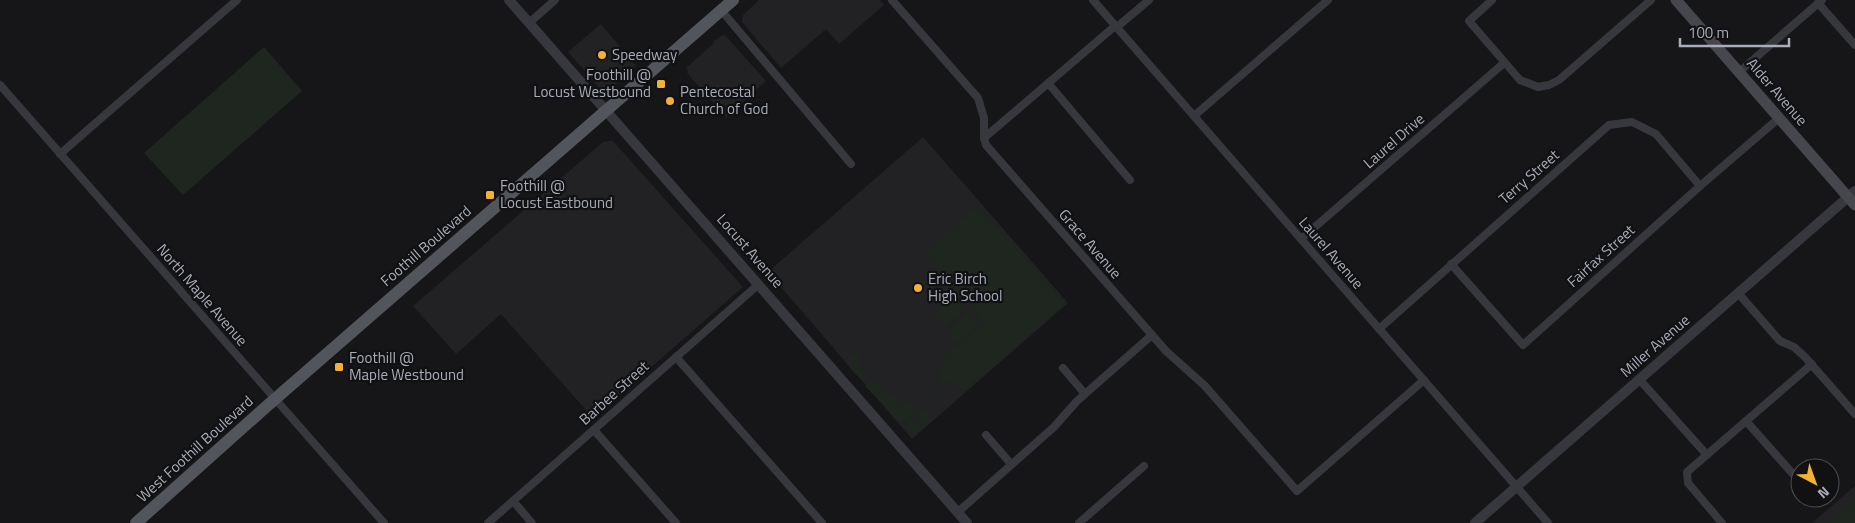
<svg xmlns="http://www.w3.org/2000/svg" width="1855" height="523" font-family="'Titillium Web',sans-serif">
	<rect width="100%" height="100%" fill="#161618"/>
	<g fill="#222225">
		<path d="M 759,0 L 880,0 L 884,5 L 839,44 L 826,29 L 781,68 L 742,22 L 743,15 Z"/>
		<path d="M 601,24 L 636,66 L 610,89 L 603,92 L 568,52 Z"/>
		<path d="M 725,35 L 766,81 L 726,117 L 687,73 L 688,71 L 686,68 L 714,43 L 713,42 L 721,36 Z"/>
		<path d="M 923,137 L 1068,303 L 912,439 L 768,272 Z"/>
		<path d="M 609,141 L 613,141 L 743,287 L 593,418 L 501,314 L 456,354 L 413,306 L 603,142 Z"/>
		<path d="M 1855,486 L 1855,523 L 1812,523 Z"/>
	</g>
	<g fill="#1e261f">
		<path d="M 264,47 L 302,91 L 183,195 L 144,153 Z"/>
		<path d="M 979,206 L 1065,304 L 963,391 L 950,379 L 934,393 L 944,356 L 985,322 L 923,253 Z"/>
		<path d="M 955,295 L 965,309 L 945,327 L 934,314 Z"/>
		<path d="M 968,311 L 979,324 L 958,343 L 947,331 Z"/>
		<path d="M 861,346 C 859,359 860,368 869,378 L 863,382 L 844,361 Z"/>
		<path d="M 870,382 L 872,384 L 874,382 L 888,394 L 919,411 L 902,423 L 865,386 Z"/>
		<path d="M 924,411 L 932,419 L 913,435 L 904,426 Z"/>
		<path d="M 1855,501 L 1855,523 L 1830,523 Z"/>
	</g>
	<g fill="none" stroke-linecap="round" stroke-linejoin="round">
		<g stroke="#37383d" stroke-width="8">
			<path d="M 892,0 L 978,98 L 984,118 L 984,138 L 986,145 L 1166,351 L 1205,386 L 1297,491 L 1424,380"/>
			<path d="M 1093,0 L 1548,523"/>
			<path d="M 1492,0 L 1469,21 L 1520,80 L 1538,87 L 1549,85 L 1559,80 L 1651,0"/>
			<path d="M 1818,3 L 1855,45"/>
			<path d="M 721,10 L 851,164"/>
			<path d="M 529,23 L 555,0"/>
			<path d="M 1117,27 L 1149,0"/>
			<path d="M 1739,72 L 1822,0"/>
			<path d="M 1048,83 L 1130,180"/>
			<path d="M 0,85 L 384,523"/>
			<path d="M 1194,116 L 1328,0"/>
			<path d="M 984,138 L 1115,26"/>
			<path d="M 60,154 L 237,0"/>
			<path d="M 1301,239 L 1504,63"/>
			<path d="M 1451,264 L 1523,345 L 1700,186 L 1779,118"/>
			<path d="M 1738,293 L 1780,341 L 1794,347 L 1805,357 L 1855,414"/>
			<path d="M 1379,329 L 1609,125 L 1632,122 L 1656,134 L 1700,186"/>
			<path d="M 676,357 L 822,523"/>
			<path d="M 1063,368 L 1085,394"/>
			<path d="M 1639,379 L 1707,455"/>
			<path d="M 1746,421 L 1800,482"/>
			<path d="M 594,430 L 676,523"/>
			<path d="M 986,435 L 1011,464"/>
			<path d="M 513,501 L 532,523"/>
			<path d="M 958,512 L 1054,427 L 1077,401 L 1152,335"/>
			<path d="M 488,523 L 759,284"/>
			<path d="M 1079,523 L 1144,466"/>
			<path d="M 1722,523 L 1688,483 L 1687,472 L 1812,364"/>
		</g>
		<g stroke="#37383d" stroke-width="10">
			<path d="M 509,0 L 967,523"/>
			<path d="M 1475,523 L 1855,191"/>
		</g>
		<path stroke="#45474d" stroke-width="11" d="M 1676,0 L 1855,205"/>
		<path stroke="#53555c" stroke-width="12" d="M 136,523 L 267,406 L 733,0"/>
	</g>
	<g fill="#f2b134" stroke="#111113" stroke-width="2">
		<circle cx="602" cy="55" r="5"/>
		<rect x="656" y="79" width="10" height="10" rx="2.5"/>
		<circle cx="670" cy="101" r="5"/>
		<rect x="485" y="190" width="10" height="10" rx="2.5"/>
		<circle cx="918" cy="288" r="5"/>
		<rect x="334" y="362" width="10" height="10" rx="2.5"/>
	</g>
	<g text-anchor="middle" stroke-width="4.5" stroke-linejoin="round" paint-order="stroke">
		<g font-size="15" fill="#a8adb8" stroke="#111113" text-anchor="start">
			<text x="612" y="60">Speedway</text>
			<text x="651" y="80" text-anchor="end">Foothill @<tspan x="651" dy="17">Locust Westbound</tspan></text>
			<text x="680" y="97">Pentecostal<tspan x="680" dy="17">Church of God</tspan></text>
			<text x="500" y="191">Foothill @<tspan x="500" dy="17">Locust Eastbound</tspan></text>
			<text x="928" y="284">Eric Birch<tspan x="928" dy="17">High School</tspan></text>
			<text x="349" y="363">Foothill @<tspan x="349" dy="17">Maple Westbound</tspan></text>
		</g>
		<g font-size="15" fill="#a8adb8" stroke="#111113">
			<text transform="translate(1777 92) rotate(49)" y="5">Alder Avenue</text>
			<text transform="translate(1394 141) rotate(-41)" y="5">Laurel Drive</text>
			<text transform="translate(1529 177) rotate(-41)" y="5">Terry Street</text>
			<text transform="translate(1090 244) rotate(49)" y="5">Grace Avenue</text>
			<text transform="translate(426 246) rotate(-41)" y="5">Foothill Boulevard</text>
			<text transform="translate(750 251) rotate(49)" y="5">Locust Avenue</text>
			<text transform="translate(1331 253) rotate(49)" y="5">Laurel Avenue</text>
			<text transform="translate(1601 256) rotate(-42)" y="5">Fairfax Street</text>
			<text transform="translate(202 295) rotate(49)" y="5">North Maple Avenue</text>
			<text transform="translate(1655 346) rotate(-41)" y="5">Miller Avenue</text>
			<text transform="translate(614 393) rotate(-42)" y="5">Barbee Street</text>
			<text transform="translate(195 449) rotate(-42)" y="5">West Foothill Boulevard</text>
		</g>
	</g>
	<g transform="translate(1815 483) rotate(139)"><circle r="24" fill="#111113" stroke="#4d4f55"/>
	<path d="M0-4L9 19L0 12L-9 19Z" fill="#f2b134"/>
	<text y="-8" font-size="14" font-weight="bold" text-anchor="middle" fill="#a8adb8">N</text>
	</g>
	<path d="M1680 38v8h109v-8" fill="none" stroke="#a8adb8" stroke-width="2.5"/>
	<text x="1688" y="38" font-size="15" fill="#a8adb8" stroke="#111113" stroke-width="4" paint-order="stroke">100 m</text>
</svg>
